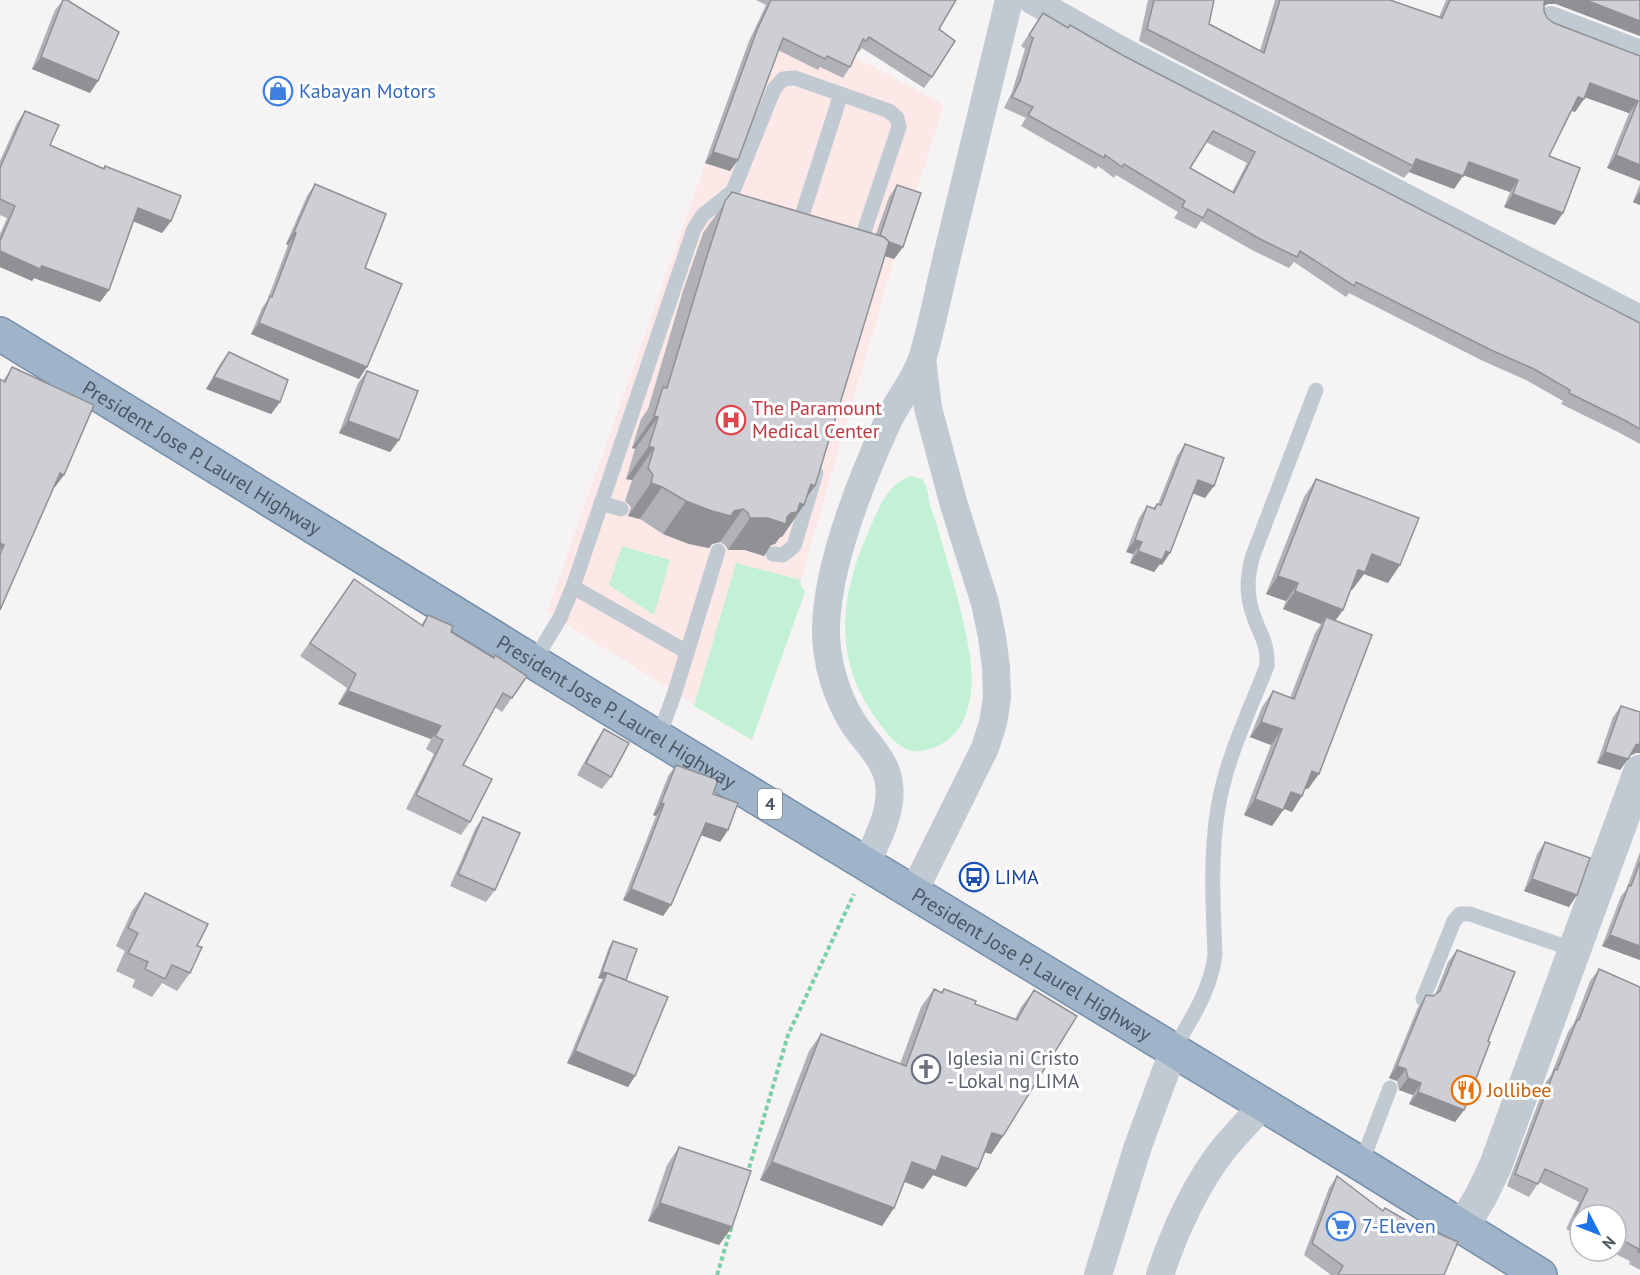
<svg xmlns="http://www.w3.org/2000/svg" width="1640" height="1275" font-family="'PT Sans',sans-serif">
	<rect width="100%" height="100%" fill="#f5f3f3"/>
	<path fill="#fce8e6" d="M 763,12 L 853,56 L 944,105 L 894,259 L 800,583 L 805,592 L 752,740 L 547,612 L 748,43 Z"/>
	<g fill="#c3f1d5">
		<path d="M 911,476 L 922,479 C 928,487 928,495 930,505 C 932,512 935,519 937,526 C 949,567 962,608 969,650 C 975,685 973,733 933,748 C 924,751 915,753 906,749 C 893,743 883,728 875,717 C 835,662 839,600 865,540 C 875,517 885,484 911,476 Z"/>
		<path d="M 622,546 L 670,560 L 654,615 L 609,585 Z"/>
		<path d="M 736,563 L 801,580 L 800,584 L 805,592 L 752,740 L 694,706 Z"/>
	</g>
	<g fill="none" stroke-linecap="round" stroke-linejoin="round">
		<g stroke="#7690ad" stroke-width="36">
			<g id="trunk">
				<path id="s1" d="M 0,334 L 591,697 L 1361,1164 L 1540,1275"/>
			</g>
		</g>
		<g stroke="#7ad0a6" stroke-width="4" stroke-dasharray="4.5 3" stroke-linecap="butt">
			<path d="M 747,1175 L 788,1035 L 854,894"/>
			<path d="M 717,1275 L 732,1225"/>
		</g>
		<g stroke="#c1cad2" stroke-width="15">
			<path d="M 797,231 L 841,94"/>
			<path d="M 601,503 L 621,509"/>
			<path d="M 773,554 L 783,555 L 794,546 L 816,473"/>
			<path d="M 573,587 L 687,652"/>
			<path d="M 534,661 L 560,618 L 573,587 L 694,229 L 703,215 L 733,191 L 774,89 L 783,79 L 795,78 L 889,111 L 897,118 L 899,127 L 860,244 L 860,251"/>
			<path d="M 659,736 L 675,692 L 718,551"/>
			<path d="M 1423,999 L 1454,921 L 1460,914 L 1470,914 L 1575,950"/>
			<path d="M 1174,1049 C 1192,1017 1210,992 1215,955 C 1213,907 1210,856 1218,808 C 1226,759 1249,712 1267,666 C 1268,643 1261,637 1254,617 C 1246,596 1247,579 1252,558 L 1316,390"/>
			<path d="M 1361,1164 L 1390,1088"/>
		</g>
		<g stroke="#c1cad2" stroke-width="28">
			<path d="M 1032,0 L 1124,52 L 1640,319"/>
			<path d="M 1551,20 L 1640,54"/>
			<path d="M 867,863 C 877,839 893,811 889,784 C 887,762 868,744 855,726 C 836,697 825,660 826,626 C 828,563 862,478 888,421 C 898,400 916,379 923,356 C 934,318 941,279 951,240 C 970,160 990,80 1009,0"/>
			<path d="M 914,891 L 985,748 L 993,723 L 997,698 L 996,667 L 992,637 L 985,603 L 954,505 L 928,408 L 922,359"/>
			<path d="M 1098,1275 L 1138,1146 L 1174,1049"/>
			<path d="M 1160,1275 C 1174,1232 1197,1181 1226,1146 C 1238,1132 1251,1118 1264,1104"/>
		</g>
		<path stroke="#c1cad2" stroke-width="33" d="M 1462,1228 L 1481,1196 L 1495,1167 L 1640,771"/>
		<use href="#trunk" stroke="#9fb4c9" stroke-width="33"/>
	</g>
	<g fill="#b0b2b7" fill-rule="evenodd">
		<path d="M 63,0 L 67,0 L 90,93 L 32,69 L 55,10 Z"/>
		<path d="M 756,0 L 956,0 L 939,29 L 932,77 L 924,88 L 862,48 L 859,52 L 858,51 L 850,67 L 843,78 L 820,67 L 818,70 L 778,50 L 738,160 L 730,171 L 705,163 L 749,41 L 766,5 Z"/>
		<path d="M 1148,0 L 1214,0 L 1209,24 L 1260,51 L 1275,0 L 1390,0 L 1439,17 L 1446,0 L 1640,0 L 1640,36 L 1556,4 L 1548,4 L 1544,6 L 1544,11 L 1547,18 L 1554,23 L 1640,56 L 1640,181 L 1607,168 L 1629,113 L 1585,97 L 1575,112 L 1572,111 L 1549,156 L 1555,225 L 1504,207 L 1510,192 L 1463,175 L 1454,189 L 1409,172 L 1404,178 L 1139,41 Z"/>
		<path d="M 1043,13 L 1067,28 L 1124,56 L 1640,323 L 1640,444 L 1618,432 L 1561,404 L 1563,401 L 1526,380 L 1483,361 L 1349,293 L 1346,297 L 1294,262 L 1289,268 L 1252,250 L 1201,221 L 1196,229 L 1174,218 L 1178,212 L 1116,175 L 1114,178 L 1098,166 L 1096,169 L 1021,126 L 1026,118 L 1004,108 L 1012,92 L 1025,49 L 1021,46 ZM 1206,142 L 1247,163 L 1232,192 L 1190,168 Z"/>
		<path d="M 25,111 L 50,145 L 103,168 L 105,166 L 171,221 L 162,233 L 133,221 L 109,290 L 100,302 L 34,278 L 32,281 L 0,267 L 0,234 L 7,218 L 0,215 L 0,161 L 17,123 Z"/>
		<path d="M 315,184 L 365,268 L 359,379 L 251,334 L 262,308 L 267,301 L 288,245 L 286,244 L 307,196 Z"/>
		<path d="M 1640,184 L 1640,205 L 1633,202 Z"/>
		<path d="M 897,185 L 903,247 L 894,259 L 885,256 L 807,497 L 782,537 L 780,537 L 775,544 L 771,545 L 764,556 L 745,550 L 728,550 L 725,545 L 720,542 L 712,544 L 709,548 L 689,544 L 663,534 L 640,519 L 628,516 L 631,507 L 625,501 L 632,480 L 626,479 L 635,449 L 632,448 L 641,419 L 648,409 L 683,291 L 703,233 L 732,192 L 876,234 L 889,197 Z"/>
		<path d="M 229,352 L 280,402 L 271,414 L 206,389 L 220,364 Z"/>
		<path d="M 12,367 L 64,475 L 54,487 L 0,610 L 0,379 L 3,381 Z"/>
		<path d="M 367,371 L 399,440 L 390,452 L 339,433 L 358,383 Z"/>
		<path d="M 1185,444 L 1205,498 L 1193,493 L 1162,565 L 1160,564 L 1154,572 L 1130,563 L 1133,554 L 1126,552 L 1139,518 L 1147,506 L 1153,508 L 1157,504 L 1158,504 L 1177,456 Z"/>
		<path d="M 1316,479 L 1388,583 L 1364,574 L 1352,590 L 1351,589 L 1343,610 L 1335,621 L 1308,789 L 1305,788 L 1292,812 L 1284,809 L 1272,826 L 1244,815 L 1271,745 L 1250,737 L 1262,707 L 1273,691 L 1290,698 L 1315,633 L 1321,624 L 1283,609 L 1286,601 L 1266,594 L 1304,497 Z"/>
		<path d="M 354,579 L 421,625 L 428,615 L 451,632 L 493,658 L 527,676 L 502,712 L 495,707 L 463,765 L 470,822 L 461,835 L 406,809 L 434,754 L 426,749 L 431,739 L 338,704 L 347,688 L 300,656 Z"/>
		<path d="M 1621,706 L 1640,712 L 1640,753 L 1636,753 L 1630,756 L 1620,770 L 1597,763 L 1613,717 Z"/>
		<path d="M 604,729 L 611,777 L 602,789 L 577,775 L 596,741 Z"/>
		<path d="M 676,765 L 713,794 L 728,830 L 720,842 L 701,835 L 663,916 L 623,900 L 656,816 L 653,815 L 668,776 Z"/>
		<path d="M 483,817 L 495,890 L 486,902 L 450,886 L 475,829 Z"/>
		<path d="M 1545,842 L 1569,907 L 1524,891 L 1537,854 Z"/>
		<path d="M 1640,852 L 1640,960 L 1602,946 L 1621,896 L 1626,890 Z"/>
		<path d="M 145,893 L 197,946 L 190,973 L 177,991 L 162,983 L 152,997 L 132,987 L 135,980 L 116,971 L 125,951 L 116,946 L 132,911 Z"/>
		<path d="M 613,941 L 626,980 L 635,1076 L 628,1087 L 567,1063 L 600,984 L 603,979 L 598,978 L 609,947 Z"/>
		<path d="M 1457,950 L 1488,1041 L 1464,1110 L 1455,1122 L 1409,1104 L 1413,1095 L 1399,1090 L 1397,1081 L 1389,1078 L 1418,1007 L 1426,995 L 1433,996 L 1435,995 L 1448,962 Z"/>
		<path d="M 1599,969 L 1640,987 L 1640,1270 L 1629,1264 L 1630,1261 L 1609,1251 L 1616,1251 L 1616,1215 L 1580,1215 L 1580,1236 L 1566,1229 L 1579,1202 L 1539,1182 L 1529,1197 L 1507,1186 L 1546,1082 L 1551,1075 L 1568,1032 L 1574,1023 L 1590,981 Z"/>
		<path d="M 934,989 L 941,992 L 944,989 L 975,1004 L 1015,1019 L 1021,1007 L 1034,990 L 1003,1136 L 991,1154 L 985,1152 L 978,1169 L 966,1187 L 933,1175 L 923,1189 L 904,1181 L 894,1208 L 882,1226 L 760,1180 L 809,1051 L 821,1034 L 900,1064 L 921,1007 Z"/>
		<path d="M 679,1147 L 732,1227 L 719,1245 L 648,1221 L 667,1165 Z"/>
		<path d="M 1337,1176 L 1383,1211 L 1432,1236 L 1435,1232 L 1444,1275 L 1331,1275 L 1304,1255 L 1329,1188 Z"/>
	</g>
	<g fill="#909195">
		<path d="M 1546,0 L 1586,0 L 1640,21 L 1640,36 L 1556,4 L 1548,4 L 1541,7 Z"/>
		<path d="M 41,57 L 98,81 L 90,93 L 32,69 Z"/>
		<path d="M 1590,83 L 1638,101 L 1629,113 L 1581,96 Z"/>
		<path d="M 1578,97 L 1584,99 L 1575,112 L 1570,110 Z"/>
		<path d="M 713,152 L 738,160 L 730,171 L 705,163 Z"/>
		<path d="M 1616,155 L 1640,165 L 1640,181 L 1607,168 Z"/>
		<path d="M 1416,159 L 1463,176 L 1454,189 L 1409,172 L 1413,166 Z"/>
		<path d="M 1469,162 L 1518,180 L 1510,192 L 1460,174 Z"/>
		<path d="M 1640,191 L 1640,205 L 1633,202 Z"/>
		<path d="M 1513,194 L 1563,213 L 1555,225 L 1504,207 Z"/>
		<path d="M 138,208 L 171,221 L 162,233 L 130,220 Z"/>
		<path d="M 294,232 L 296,233 L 288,245 L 286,244 Z"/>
		<path d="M 881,240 L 903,247 L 894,259 L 872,252 Z"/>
		<path d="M 0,251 L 109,290 L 100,302 L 34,278 L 32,281 L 0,267 Z"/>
		<path d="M 259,323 L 367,367 L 359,379 L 251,334 Z"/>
		<path d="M 214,377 L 280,402 L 271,414 L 206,389 Z"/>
		<path d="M 654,416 L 658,417 L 635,449 L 632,448 Z"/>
		<path d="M 348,421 L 399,440 L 390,452 L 339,433 Z"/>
		<path d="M 649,446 L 654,448 L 632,480 L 626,479 Z"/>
		<path d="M 60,473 L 64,475 L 55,487 L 52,486 Z"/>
		<path d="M 1198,480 L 1214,486 L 1205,498 L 1189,492 Z"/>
		<path d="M 651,483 L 662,487 L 640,519 L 628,516 Z"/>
		<path d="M 811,484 L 815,486 L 802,504 L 804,505 L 782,537 L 780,537 L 775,544 L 771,545 L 764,556 L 745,550 L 728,550 L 750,518 Z"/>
		<path d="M 686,501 L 734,511 L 743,509 L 720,542 L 712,544 L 709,548 L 689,544 L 663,534 Z"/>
		<path d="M 1135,540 L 1142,542 L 1133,554 L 1126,552 Z"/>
		<path d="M 0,543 L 4,545 L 0,550 Z"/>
		<path d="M 1138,551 L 1166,551 L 1170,553 L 1162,565 L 1160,564 L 1154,572 L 1130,563 Z"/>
		<path d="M 1372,554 L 1400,565 L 1388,583 L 1364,574 L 1352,590 L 1346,587 L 1358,570 Z"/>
		<path d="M 1278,576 L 1298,583 L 1286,601 L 1266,594 Z"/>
		<path d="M 1295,591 L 1343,610 L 1330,628 L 1326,617 L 1321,624 L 1283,609 Z"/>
		<path d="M 348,691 L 441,726 L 431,739 L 338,704 Z"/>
		<path d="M 1261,722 L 1282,729 L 1271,745 L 1250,737 Z"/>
		<path d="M 1640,744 L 1640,753 L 1636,753 L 1628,756 L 1636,745 Z"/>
		<path d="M 1605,752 L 1628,759 L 1620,770 L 1597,763 Z"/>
		<path d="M 1312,771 L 1319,774 L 1308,789 L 1301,787 Z"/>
		<path d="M 1291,792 L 1302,796 L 1292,812 L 1280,807 Z"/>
		<path d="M 1255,799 L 1283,810 L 1272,826 L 1244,815 Z"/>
		<path d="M 661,803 L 664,804 L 656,816 L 653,815 Z"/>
		<path d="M 706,823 L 728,830 L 720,842 L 698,834 Z"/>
		<path d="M 1532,879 L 1577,895 L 1569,907 L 1524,891 Z"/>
		<path d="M 631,889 L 671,905 L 663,916 L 623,900 Z"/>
		<path d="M 1610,935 L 1640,946 L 1640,960 L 1602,946 Z"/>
		<path d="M 602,972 L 607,973 L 603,979 L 598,978 Z"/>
		<path d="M 575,1051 L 635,1076 L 628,1087 L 567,1063 Z"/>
		<path d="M 1397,1066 L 1406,1069 L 1397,1081 L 1389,1078 Z"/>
		<path d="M 1408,1078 L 1421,1083 L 1413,1095 L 1399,1090 Z"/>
		<path d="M 1418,1092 L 1464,1110 L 1455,1122 L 1409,1104 Z"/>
		<path d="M 992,1133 L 1003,1136 L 991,1154 L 980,1151 Z"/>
		<path d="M 942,1156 L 978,1169 L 966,1187 L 933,1175 L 923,1189 L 899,1180 L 912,1162 Z"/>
		<path d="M 772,1162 L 894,1208 L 882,1226 L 760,1180 Z"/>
		<path d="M 660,1203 L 732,1227 L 719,1245 L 648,1221 Z"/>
	</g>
	<g fill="#cdcfd5" stroke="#909195" stroke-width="1.5" fill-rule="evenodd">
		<path d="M 63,0 L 67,0 L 119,32 L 98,81 L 41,57 Z"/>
		<path d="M 771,0 L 956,0 L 939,29 L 955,41 L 932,77 L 869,37 L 866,41 L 863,39 L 850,67 L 827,56 L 825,59 L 783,38 L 738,160 L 713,152 L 757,30 Z"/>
		<path d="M 1154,0 L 1214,0 L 1209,24 L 1264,53 L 1280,0 L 1390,0 L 1442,18 L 1450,0 L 1546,0 L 1544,2 L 1544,11 L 1547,18 L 1554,23 L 1640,56 L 1640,165 L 1616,155 L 1638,101 L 1590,83 L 1584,99 L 1578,97 L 1549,156 L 1580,168 L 1563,213 L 1513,194 L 1518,180 L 1469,162 L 1463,176 L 1416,159 L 1413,166 L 1147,29 Z"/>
		<path d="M 1586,0 L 1640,0 L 1640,21 Z"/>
		<path d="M 1043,13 L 1068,28 L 1070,25 L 1124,56 L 1640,323 L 1640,429 L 1626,421 L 1569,393 L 1570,390 L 1534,369 L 1491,350 L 1356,282 L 1354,286 L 1300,251 L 1297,257 L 1260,239 L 1208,209 L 1203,218 L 1182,207 L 1185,201 L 1124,164 L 1122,167 L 1105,155 L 1104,158 L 1028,115 L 1033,107 L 1012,97 L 1020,81 L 1033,38 L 1029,35 ZM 1213,131 L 1255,152 L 1234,193 L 1190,168 Z"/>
		<path d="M 25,111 L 59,125 L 50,145 L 104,169 L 105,166 L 181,196 L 171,221 L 138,208 L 109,290 L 42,266 L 40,269 L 0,251 L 0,241 L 15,206 L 0,199 L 0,168 Z"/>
		<path d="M 315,184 L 386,214 L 365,268 L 402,284 L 367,367 L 259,323 L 270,296 L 272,297 L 296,233 L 294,232 Z"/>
		<path d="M 897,185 L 921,193 L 903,247 L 889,242 L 884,237 L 880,236 Z"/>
		<path d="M 732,192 L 884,237 L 889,242 L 815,486 L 811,484 L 804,505 L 800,503 L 797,512 L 791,513 L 787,517 L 786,524 L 768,518 L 750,518 L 748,513 L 743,509 L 734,511 L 731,516 L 712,511 L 686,501 L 662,487 L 651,483 L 653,475 L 648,468 L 654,448 L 649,446 L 658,417 L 654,416 L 663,387 L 667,388 L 706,259 L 725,201 Z"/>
		<path d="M 229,352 L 288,380 L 280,402 L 214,377 Z"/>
		<path d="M 12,367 L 94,405 L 64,475 L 60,473 L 0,610 L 0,554 L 4,545 L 0,543 L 0,379 L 5,382 Z"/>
		<path d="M 367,371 L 418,391 L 399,440 L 348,421 Z"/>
		<path d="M 1185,444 L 1224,458 L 1214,486 L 1198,480 L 1170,553 L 1166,551 L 1162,560 L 1138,551 L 1142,542 L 1135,540 L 1147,506 L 1155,509 L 1157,504 L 1161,505 Z"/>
		<path d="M 1316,479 L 1419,518 L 1400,565 L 1372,554 L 1365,572 L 1358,570 L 1343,610 L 1295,591 L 1298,583 L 1278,576 Z"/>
		<path d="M 354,579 L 423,626 L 428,615 L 453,626 L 451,632 L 494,658 L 495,655 L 527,676 L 512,698 L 503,693 L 463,765 L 492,779 L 470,822 L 416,795 L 443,740 L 435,736 L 441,726 L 348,691 L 356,674 L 310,643 Z"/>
		<path d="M 1326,617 L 1372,635 L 1319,774 L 1312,771 L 1302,796 L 1291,792 L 1283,810 L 1255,799 L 1282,729 L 1261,722 L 1273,691 L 1294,699 Z"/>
		<path d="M 1621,706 L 1640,712 L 1640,744 L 1636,745 L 1628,759 L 1605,752 Z"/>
		<path d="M 604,729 L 629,743 L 611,777 L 586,763 Z"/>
		<path d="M 676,765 L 718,780 L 713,794 L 738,803 L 728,830 L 706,823 L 671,905 L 631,889 L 664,804 L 661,803 Z"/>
		<path d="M 483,817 L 520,833 L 495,890 L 458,874 Z"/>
		<path d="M 1545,842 L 1590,858 L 1577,895 L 1532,879 Z"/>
		<path d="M 1640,862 L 1640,946 L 1610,935 L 1629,885 L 1631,886 Z"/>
		<path d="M 145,893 L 208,924 L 197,946 L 202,947 L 190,973 L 172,965 L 165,979 L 145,969 L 148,962 L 128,953 L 138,933 L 128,928 Z"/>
		<path d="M 613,941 L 637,949 L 626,980 L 607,973 L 602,972 Z"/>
		<path d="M 1457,950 L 1515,972 L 1488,1041 L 1490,1042 L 1464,1110 L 1418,1092 L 1421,1083 L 1408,1078 L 1406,1069 L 1397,1066 L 1426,995 L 1433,996 L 1440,991 Z"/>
		<path d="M 1599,969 L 1640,987 L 1640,1253 L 1638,1251 L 1639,1249 L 1616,1237 L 1616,1215 L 1580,1215 L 1580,1219 L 1575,1216 L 1588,1189 L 1545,1169 L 1538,1184 L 1515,1174 L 1555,1069 L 1557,1070 L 1577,1020 L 1579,1020 Z"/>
		<path d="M 607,973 L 668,997 L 635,1076 L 575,1051 Z"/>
		<path d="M 934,989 L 942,993 L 944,989 L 976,1001 L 975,1004 L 1017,1020 L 1034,990 L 1077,1016 L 1003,1136 L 992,1133 L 978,1169 L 942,1156 L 936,1171 L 912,1162 L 894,1208 L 772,1162 L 821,1034 L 906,1066 Z"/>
		<path d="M 679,1147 L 751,1171 L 732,1227 L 660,1203 Z"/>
		<path d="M 1337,1176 L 1383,1211 L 1385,1208 L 1433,1236 L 1435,1232 L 1458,1242 L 1444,1275 L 1338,1275 L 1343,1266 L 1312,1243 Z"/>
	</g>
	<defs>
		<g id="shop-ring" transform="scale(1.5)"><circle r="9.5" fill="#fff" stroke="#3f7fe0" stroke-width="1.5"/><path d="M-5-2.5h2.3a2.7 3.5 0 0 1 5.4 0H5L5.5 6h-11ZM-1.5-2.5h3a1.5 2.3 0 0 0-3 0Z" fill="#3f7fe0"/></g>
		<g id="hospital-ring" transform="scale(1.5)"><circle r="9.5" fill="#fff" stroke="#e0444e" stroke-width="1.5"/><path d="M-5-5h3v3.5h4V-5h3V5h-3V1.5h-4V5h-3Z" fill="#e0444e"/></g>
		<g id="bus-ring" transform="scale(1.5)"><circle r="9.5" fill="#fff" stroke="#1a4fb4" stroke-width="1.5"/><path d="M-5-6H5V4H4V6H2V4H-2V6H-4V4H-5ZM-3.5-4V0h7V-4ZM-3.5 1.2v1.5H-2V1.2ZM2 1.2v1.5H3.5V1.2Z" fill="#1a4fb4"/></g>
		<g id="church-ring" transform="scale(1.5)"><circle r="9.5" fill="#fff" stroke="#6b7280" stroke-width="1.5"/><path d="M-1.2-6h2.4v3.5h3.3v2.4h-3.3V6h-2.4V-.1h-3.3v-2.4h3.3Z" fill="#6b7280"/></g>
		<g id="restaurant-ring" transform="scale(1.5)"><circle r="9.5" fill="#fff" stroke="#e8710a" stroke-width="1.5"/><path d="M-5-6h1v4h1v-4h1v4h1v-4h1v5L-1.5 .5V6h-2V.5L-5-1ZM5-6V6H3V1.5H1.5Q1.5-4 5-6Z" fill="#e8710a"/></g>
		<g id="supermarket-ring" transform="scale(1.5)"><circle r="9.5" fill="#fff" stroke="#3f7fe0" stroke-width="1.5"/><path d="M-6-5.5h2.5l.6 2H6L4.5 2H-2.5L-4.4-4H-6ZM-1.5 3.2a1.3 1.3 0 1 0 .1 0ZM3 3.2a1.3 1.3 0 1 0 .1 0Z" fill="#3f7fe0"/></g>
	</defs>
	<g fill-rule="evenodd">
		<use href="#shop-ring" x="278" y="91"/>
		<use href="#hospital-ring" x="731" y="420"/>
		<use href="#bus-ring" x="974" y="877"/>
		<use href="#church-ring" x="926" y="1069"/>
		<use href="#restaurant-ring" x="1466" y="1090"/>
		<use href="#supermarket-ring" x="1341" y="1226"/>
	</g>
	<g text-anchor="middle" stroke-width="6" stroke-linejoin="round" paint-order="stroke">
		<rect fill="#fff" stroke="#808990" stroke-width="1.5" x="758" y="789" width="24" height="30" rx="4.5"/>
		<g font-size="18" font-weight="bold" fill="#4a5661">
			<text x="770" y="810">4</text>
		</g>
		<g font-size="20" fill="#366cbe" stroke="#fff" text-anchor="start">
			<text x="299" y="98">Kabayan Motors</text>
			<text x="1362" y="1233">7-Eleven</text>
		</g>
		<g font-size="20" fill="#be3a42" stroke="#fff" text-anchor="start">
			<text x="752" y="415">The Paramount<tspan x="752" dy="23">Medical Center</tspan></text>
		</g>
		<g font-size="20" fill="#4a5661" stroke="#fff">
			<text dy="7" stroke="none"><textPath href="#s1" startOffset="237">President Jose P. Laurel Highway</textPath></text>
			<text dy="7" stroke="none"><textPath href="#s1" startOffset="723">President Jose P. Laurel Highway</textPath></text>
			<text dy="7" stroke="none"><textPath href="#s1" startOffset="1209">President Jose P. Laurel Highway</textPath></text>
		</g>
		<g font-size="20" fill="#164399" stroke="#fff" text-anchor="start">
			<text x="995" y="884">LIMA</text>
		</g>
		<g font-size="20" fill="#5b616d" stroke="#fff" text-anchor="start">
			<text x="947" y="1065">Iglesia ni Cristo<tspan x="947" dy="23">- Lokal ng LIMA</tspan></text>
		</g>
		<g font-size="20" fill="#c56008" stroke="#fff" text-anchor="start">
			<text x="1487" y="1097">Jollibee</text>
		</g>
	</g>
	<g transform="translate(1598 1233) rotate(132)"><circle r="28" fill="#ffffff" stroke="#b7bbc0" stroke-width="1.5"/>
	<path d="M0-4.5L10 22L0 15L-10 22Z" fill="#1a73e8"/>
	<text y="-9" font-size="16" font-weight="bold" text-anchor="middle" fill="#4a5661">N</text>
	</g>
</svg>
